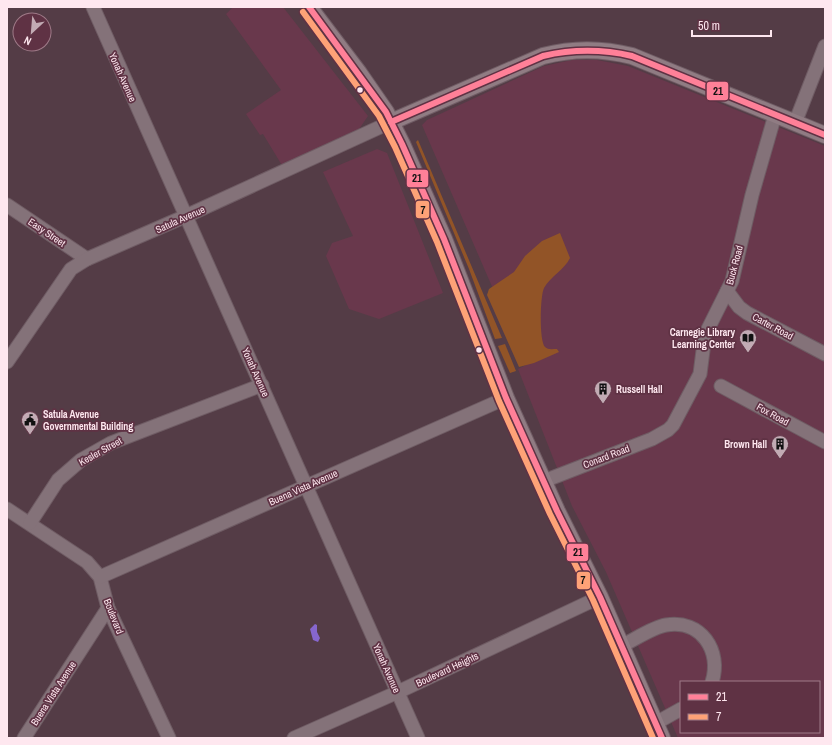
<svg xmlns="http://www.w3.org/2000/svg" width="832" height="745" font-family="'Archivo Narrow',sans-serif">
	<rect width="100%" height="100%" fill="#543c46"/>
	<g fill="#69384c" fill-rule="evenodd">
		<path d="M 233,7 L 283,7 L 368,116 L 355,135 L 283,167 L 263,134 L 260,135 L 246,114 L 281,90 L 226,14 Z"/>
		<path d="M 572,60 L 597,60 L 628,66 L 825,146 L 825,738 L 678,738 L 606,572 L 572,506 L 518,369 L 526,365 L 422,125 L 427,120 L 544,66 ZM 681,682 L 819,682 L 819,732 L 681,732 Z"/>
		<path d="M 377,149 L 387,153 L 443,293 L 379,319 L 349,309 L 326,256 L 332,243 L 353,236 L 323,172 Z"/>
	</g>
	<g fill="#925427">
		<path d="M 418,140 L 502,338 L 495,339 L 469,269 L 416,142 Z"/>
		<path d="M 560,233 L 570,258 C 565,269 550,277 544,288 C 540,296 539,341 545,347 C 548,350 552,349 557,349 L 559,352 L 534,363 L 519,367 L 487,295 L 489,289 L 514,272 L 525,256 L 542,241 Z"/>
		<path d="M 505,344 L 516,371 L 510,373 L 498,346 Z"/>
	</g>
	<path fill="#8666cd" d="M 315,624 L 317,625 L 317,632 L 320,638 L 318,642 L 313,640 L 310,629 Z"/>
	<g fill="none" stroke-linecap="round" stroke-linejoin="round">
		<g stroke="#6f5c64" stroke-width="15">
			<g id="minor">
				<path d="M 93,7 L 418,738"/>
				<path d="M 795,123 L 825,46"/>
				<path d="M 7,205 L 87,259"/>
				<path d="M 727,291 L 739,307 L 747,313 L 825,354"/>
				<path d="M 7,362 L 71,269 L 87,259 L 186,216 L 391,122"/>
				<path d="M 721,386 L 825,442"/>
				<path d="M 544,481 L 652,439 L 668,430 L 673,425 L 700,374 L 705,335 L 732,281 L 752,195 L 775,115"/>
				<path d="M 7,509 L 87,562 L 100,577 L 108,608 L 169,738"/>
				<path d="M 30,523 L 58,480 L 81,460 L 111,443 L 262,385"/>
				<path d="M 100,577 L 506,398"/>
				<path d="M 621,646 C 634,640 653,627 666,625 C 701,619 722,651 712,682"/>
				<path d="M 656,723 L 681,709"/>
				<path d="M 24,738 L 108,608"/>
				<path d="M 294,738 L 398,692 L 600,597"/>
			</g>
		</g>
		<g stroke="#6f5c64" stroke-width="18">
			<g id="major">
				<path d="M 309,7 L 359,73 L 386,112 L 402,144 L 444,239 L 506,398 L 557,511 L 600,597 L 662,738"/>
				<path d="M 391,122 L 543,56 C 573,48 601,48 632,56 L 825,135"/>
			</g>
		</g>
		<use href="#minor" stroke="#847279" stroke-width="13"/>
		<use href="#major" stroke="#907c83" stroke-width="16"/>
		<g stroke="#5f3244" stroke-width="9">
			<g id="bus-1">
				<path d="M 309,7 L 386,112 L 402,144 L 444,239 L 506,398 L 557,511 L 600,597 L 662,738"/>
				<path d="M 391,122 L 543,56 C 573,49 602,49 632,56 L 825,135"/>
			</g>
		</g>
		<g stroke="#5f3244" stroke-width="9">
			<path id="bus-2" d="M 303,12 L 379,116 L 395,147 L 437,242 L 499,401 L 550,514 L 593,600 L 653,738"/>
		</g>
		<use href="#bus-1" stroke="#ff8098" stroke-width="6"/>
		<use href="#bus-2" stroke="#fea277" stroke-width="6"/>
	</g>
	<defs>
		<g id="library-pin" transform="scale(0.9)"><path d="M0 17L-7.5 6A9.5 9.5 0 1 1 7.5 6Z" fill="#c2abb4" stroke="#5f3244"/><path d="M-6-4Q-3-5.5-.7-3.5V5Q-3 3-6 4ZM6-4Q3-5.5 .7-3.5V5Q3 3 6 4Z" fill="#111"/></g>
		<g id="building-pin" transform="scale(0.9)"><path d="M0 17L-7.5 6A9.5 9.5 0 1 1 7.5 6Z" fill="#c2abb4" stroke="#5f3244"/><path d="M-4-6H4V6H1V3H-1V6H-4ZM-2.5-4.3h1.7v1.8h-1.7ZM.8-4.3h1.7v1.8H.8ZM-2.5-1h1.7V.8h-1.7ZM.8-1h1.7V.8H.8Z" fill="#111"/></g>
		<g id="civic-pin" transform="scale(0.9)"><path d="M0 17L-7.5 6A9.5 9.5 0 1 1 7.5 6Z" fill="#c2abb4" stroke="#5f3244"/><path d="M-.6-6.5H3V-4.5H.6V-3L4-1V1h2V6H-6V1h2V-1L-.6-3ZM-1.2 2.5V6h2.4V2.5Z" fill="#111"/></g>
	</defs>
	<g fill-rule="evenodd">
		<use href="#library-pin" x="748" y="338"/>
		<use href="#building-pin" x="603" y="389"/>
		<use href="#civic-pin" x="30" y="420"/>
		<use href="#building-pin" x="780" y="444"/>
	</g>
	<g fill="#fee7ef" stroke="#5f3244" stroke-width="1.5">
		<circle cx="360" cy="90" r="3.5"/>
		<circle cx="479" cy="350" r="3.5"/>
	</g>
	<g text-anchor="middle" stroke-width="3.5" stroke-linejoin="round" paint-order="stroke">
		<g font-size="10" fill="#fee7ef" stroke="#5f3244">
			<text transform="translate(123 77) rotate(66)" y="4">Yonah Avenue</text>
			<text transform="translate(180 219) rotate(-24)" y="4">Satula Avenue</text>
			<text transform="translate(47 232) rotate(34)" y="4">Easy Street</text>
			<text transform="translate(734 265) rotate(-75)" y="4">Buck Road</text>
			<text transform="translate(773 326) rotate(28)" y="4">Carter Road</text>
			<text transform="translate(256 372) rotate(66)" y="4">Yonah Avenue</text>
			<text transform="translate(773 414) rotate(29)" y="4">Fox Road</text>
			<text transform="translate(100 451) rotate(-29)" y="4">Kesler Street</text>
			<text transform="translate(606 456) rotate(-21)" y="4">Conard Road</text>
			<text transform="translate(303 487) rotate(-24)" y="4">Buena Vista Avenue</text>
			<text transform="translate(114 616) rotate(68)" y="4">Boulevard</text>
			<text transform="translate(387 668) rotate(66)" y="4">Yonah Avenue</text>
			<text transform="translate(447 669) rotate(-25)" y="4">Boulevard Heights</text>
			<text transform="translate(53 693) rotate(-57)" y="4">Buena Vista Avenue</text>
		</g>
		<g font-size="10" font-weight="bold" fill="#fee7ef" stroke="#5f3244" text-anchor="end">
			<text x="735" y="336">Carnegie Library<tspan x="735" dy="12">Learning Center</tspan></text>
			<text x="616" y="393" text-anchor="start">Russell Hall</text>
			<text x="43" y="418" text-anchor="start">Satula Avenue<tspan x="43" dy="12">Governmental Building</tspan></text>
			<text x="767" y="448">Brown Hall</text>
		</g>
	</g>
	<g stroke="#5f3244" stroke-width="1.5">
		<rect x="706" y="81" width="23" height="20" rx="4" fill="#ff8098"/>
		<rect x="406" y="169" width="23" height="19" rx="4" fill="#ff8098"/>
		<rect x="415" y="200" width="15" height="19" rx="4" fill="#fea277"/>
		<rect x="566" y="543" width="23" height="19" rx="4" fill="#ff8098"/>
		<rect x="576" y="571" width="15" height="19" rx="4" fill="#fea277"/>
	</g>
	<g font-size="11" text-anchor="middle" font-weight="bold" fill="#111">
		<text x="718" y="95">21</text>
		<text x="417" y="182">21</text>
		<text x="423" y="214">7</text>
		<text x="578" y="556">21</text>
		<text x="583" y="584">7</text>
	</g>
	<rect width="832" height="745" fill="none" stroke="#fee7ef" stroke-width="16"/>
	<rect x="680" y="681" width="140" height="52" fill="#5f3244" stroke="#9f7a88"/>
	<rect x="688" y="694" width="20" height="6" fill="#ff8098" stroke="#9f7a88"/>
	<text x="716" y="701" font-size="12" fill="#fee7ef">21</text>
	<rect x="688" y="714" width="20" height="6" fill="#fea277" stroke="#9f7a88"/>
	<text x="716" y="721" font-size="12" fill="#fee7ef">7</text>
	<g transform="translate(32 32) rotate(206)"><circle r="19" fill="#5f3244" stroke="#9f7a88"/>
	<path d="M0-3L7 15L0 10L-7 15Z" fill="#c2abb4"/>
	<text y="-6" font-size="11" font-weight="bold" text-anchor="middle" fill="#fee7ef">N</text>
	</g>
	<path d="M692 30v6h79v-6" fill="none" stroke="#fee7ef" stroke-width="2"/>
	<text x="698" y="30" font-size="12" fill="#fee7ef" stroke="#5f3244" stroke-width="3" paint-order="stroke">50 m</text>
</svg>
